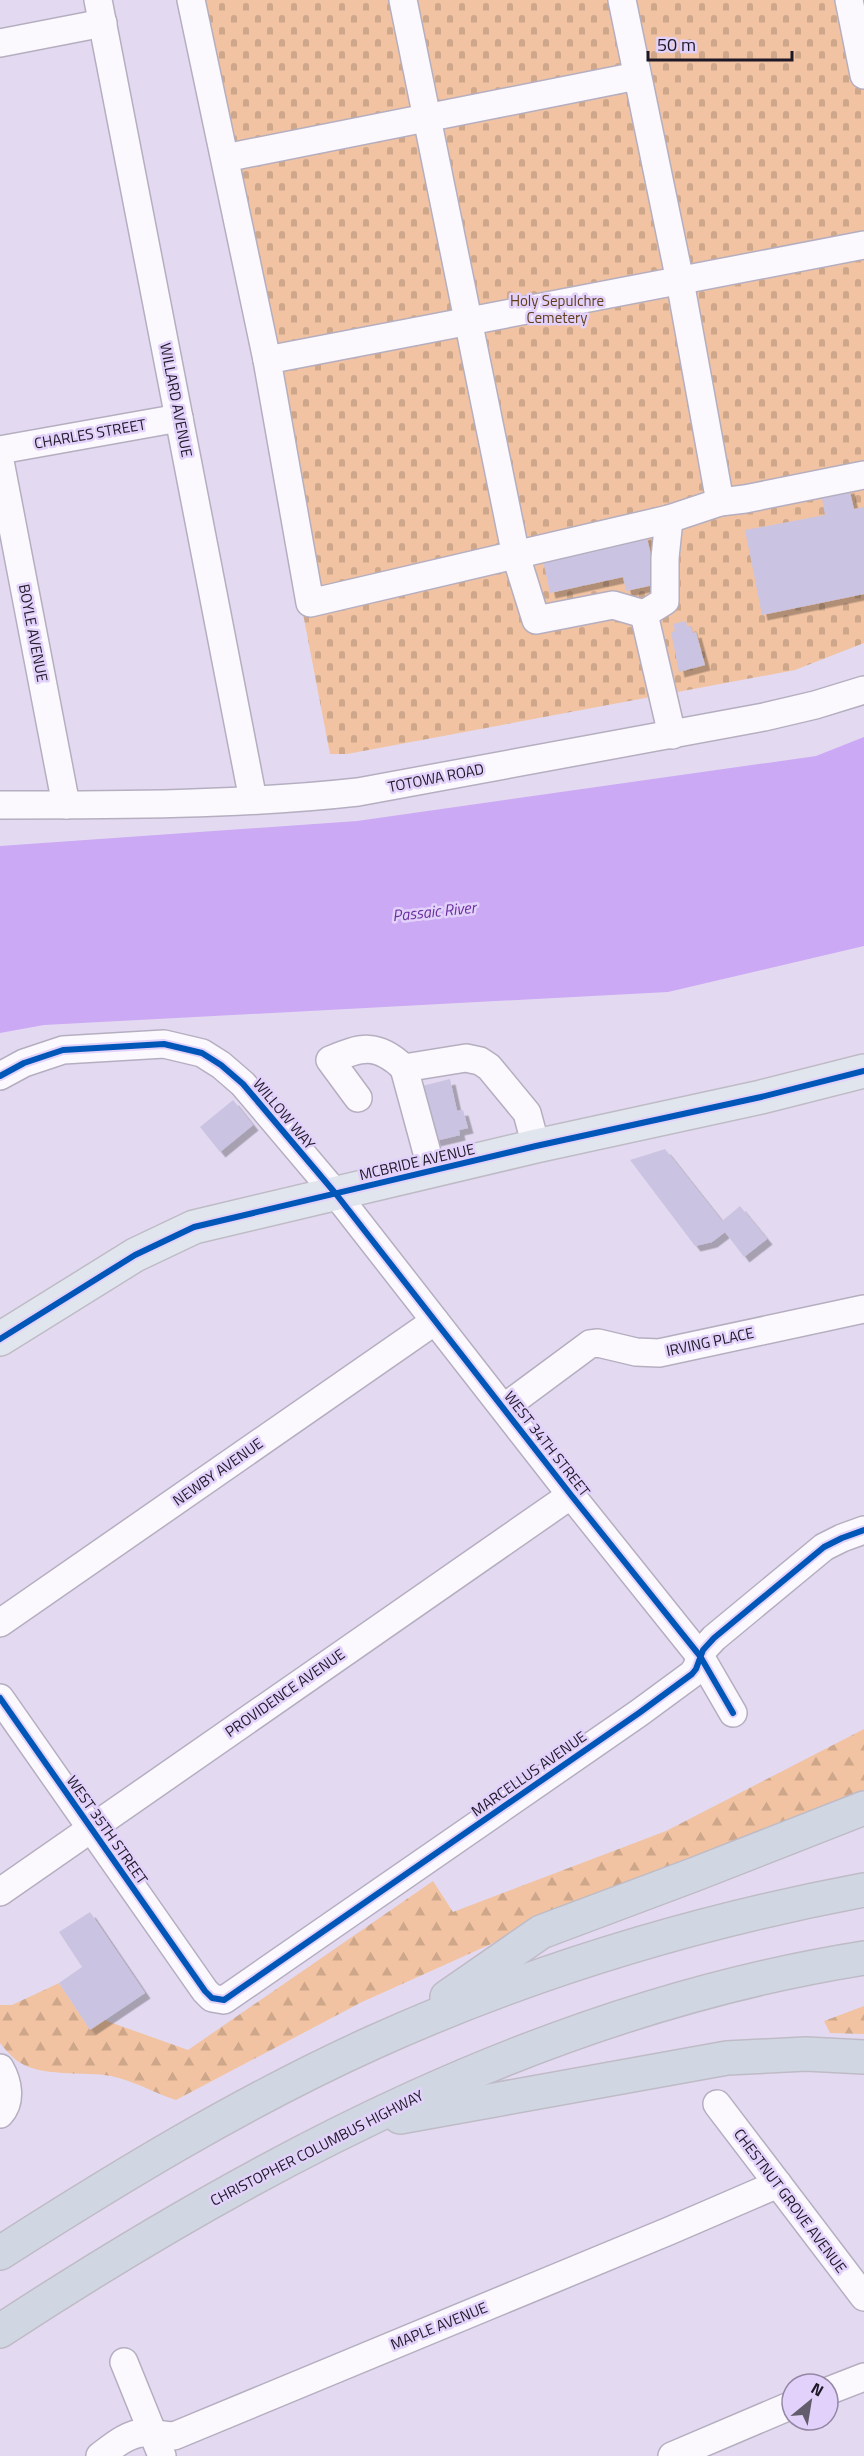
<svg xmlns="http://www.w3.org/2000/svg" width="864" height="2456" font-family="'Titillium Web',sans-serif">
	<defs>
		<pattern id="forest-firs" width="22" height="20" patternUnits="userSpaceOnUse" patternTransform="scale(1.5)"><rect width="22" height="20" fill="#f1c3a2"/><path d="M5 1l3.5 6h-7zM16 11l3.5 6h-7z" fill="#cea78b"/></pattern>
		<pattern id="cemetery-stones" width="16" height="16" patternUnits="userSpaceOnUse" patternTransform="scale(1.5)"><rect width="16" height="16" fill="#f1c3a2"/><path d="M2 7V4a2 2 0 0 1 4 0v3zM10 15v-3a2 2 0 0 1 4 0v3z" fill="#cea78b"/></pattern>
		<filter id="shadow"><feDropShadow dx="5.5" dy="5.5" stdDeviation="0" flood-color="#0004"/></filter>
	</defs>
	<rect width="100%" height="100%" fill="#e3daf1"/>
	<g fill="url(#forest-firs)">
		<path d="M 864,1729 L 864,1793 L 569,1909 L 362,2002 L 176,2100 C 154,2093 135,2081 111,2076 C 84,2071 39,2078 16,2060 C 10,2055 5,2049 0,2043 L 0,2005 L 12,2005 L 59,1983 L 90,2029 L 104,2020 L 188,2050 L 433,1881 L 453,1912 L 666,1831 Z"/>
		<path d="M 864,2006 L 864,2034 L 830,2033 L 824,2021 Z"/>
	</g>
	<path fill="url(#cemetery-stones)" d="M 185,0 L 864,0 L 864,643 L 795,670 L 347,754 L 330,754 Z"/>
	<path fill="#cca9f4" d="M 864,737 L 864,946 L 668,992 L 44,1025 L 0,1033 L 0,846 L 357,821 L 816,756 Z"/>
	<g fill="#cac4e2" filter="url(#shadow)">
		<path d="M 849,488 L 854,509 L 864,507 L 864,594 L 762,615 L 745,530 L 825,515 L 821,493 Z"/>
		<path d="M 646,534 L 658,584 L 626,591 L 623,577 L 550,593 L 543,560 Z"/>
		<path d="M 686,621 L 687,627 L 691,626 L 693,633 L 696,632 L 705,665 L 679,672 L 671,632 L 675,631 L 673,624 Z"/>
		<path d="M 450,1079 L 457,1111 L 463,1110 L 468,1128 L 459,1130 L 460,1135 L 435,1141 L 422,1086 Z"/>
		<path d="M 233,1100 L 253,1125 L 220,1152 L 200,1127 Z"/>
		<path d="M 665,1149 L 722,1221 L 740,1206 L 767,1239 L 744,1257 L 725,1232 L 712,1242 L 695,1246 L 630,1160 Z"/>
		<path d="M 90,1912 L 145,1993 L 90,2030 L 59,1983 L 82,1967 L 59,1932 Z"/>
	</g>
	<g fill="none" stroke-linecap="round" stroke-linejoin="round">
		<g stroke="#b5aec0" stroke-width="30">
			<g id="minor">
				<path d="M 98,0 L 253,800"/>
				<path d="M 191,0 L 267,360 L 310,603 L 669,519"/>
				<path d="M 403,0 L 516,556 L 536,620 L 613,605 L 644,614"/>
				<path d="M 622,0 L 680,281 L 720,502"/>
				<path d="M 849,0 L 864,75"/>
				<path d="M 0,43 L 103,23"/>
				<path d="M 225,158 L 637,76"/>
				<path d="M 267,360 L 864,245"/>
				<path d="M 0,450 L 179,418"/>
				<path d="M 0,461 L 66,805"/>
				<path d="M 672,735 L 644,614 L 665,601 L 665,558 L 669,519 L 720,502 L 745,499 L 864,475"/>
				<path d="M 0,805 C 119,805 240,805 358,792 L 764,717 L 815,705 L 864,690"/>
				<path d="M 0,1076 L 24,1063 L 63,1050 L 164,1044 L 202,1053 L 221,1065 L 243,1084 L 336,1194 L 571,1495 L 700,1656 L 733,1713"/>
				<path d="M 358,1098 L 330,1060 C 361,1047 377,1042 404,1068"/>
				<path d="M 432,1171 L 404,1068 L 466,1058 L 480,1061 L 489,1067 L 527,1113 L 536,1146"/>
				<path d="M 505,1407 L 590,1344 L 598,1343 L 636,1352 L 659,1353 L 864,1309"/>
				<path d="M 0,1623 L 435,1321"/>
				<path d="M 0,1698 L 205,1991 L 212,1998 L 224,2000 L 639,1713 L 692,1674 L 696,1669 L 703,1650 L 714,1638 L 824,1547 L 842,1538 L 864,1530"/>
				<path d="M 0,1892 L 571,1495"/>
				<path d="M 0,2068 C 8,2082 12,2101 0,2114"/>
				<path d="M 717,2104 L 864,2297"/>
				<path d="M 124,2362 L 162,2456"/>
				<path d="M 828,2391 L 864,2377"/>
				<path d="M 100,2456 C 112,2447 128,2433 144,2433 C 154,2433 163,2436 174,2436 L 669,2231 L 778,2184"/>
				<path d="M 672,2456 L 792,2405"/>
			</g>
		</g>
		<g stroke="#bfbbc6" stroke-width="36">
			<path id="major" d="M 0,1339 L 135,1255 L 194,1227 L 536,1146 L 761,1097 L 864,1071"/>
		</g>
		<g stroke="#bfbbc6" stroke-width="36">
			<g id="highway">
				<path d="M 447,1997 L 541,1932 L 693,1875 L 864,1808"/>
				<path d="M 400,2117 L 727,2058 L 806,2054 L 864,2057"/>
				<path d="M 0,2253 C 119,2177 242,2102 372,2043 C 529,1972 694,1922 864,1890"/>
				<path d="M 0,2331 C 264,2158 549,2008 864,1958"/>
			</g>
		</g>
		<use href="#minor" stroke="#fbf9fd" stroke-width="27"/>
		<use href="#major" stroke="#e1e6ee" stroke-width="33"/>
		<use href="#highway" stroke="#d0d7e3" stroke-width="33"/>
		<g stroke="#e2d1fa" stroke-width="10">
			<g id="cycleway">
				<path d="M 0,1076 L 24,1063 L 63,1050 L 164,1044 L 202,1053 L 221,1065 L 243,1084 L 336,1194 L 571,1495 L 700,1656 L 733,1713"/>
				<path d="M 0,1339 L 135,1255 L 194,1227 L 536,1146 L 761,1097 L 864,1071"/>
				<path d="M 0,1698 L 205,1991 L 212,1998 L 224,2000 L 639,1713 L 692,1674 L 696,1669 L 703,1650 L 714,1638 L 824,1547 L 842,1538 L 864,1530"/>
			</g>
		</g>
		<use href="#cycleway" stroke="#0057b8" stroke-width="6"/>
	</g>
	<g text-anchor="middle" stroke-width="5" stroke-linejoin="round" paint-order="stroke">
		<g font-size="15" fill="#613e1a" stroke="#e2d1fa">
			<text x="557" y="306">Holy Sepulchre<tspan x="557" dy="17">Cemetery</tspan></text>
		</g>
		<g font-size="15" fill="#1e1826" stroke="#e2d1fa">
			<text transform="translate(176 400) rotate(79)" y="5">WILLARD AVENUE</text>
			<text transform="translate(90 434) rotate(-10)" y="5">CHARLES STREET</text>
			<text transform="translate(33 633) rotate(79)" y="5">BOYLE AVENUE</text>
			<text transform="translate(436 778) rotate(-11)" y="5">TOTOWA ROAD</text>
			<text transform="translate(284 1114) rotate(50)" y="5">WILLOW WAY</text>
			<text transform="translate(417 1162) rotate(-13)" y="5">MCBRIDE AVENUE</text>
			<text transform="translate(710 1342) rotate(-12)" y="5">IRVING PLACE</text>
			<text transform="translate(547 1444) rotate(52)" y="5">WEST 34TH STREET</text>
			<text transform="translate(218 1472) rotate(-35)" y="5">NEWBY AVENUE</text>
			<text transform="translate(285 1693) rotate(-35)" y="5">PROVIDENCE AVENUE</text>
			<text transform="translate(529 1774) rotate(-35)" y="5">MARCELLUS AVENUE</text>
			<text transform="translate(107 1830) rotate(55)" y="5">WEST 35TH STREET</text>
			<text transform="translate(317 2148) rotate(-27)" y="5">CHRISTOPHER COLUMBUS HIGHWAY</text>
			<text transform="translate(790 2201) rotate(53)" y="5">CHESTNUT GROVE AVENUE</text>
			<text transform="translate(439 2326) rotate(-22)" y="5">MAPLE AVENUE</text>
		</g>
		<g font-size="16" font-style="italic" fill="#6a2e9e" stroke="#e2d1fa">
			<text transform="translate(434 911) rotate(-6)" y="6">Passaic River</text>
		</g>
	</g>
	<g transform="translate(810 2402) rotate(30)"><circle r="28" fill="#e2d1fa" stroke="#9487a5" stroke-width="1.5"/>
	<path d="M0-4.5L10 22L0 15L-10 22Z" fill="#635c6d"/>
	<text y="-9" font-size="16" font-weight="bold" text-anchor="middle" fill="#1e1826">N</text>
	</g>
	<path d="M648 51v9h144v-9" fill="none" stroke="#1e1826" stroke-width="3"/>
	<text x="657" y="51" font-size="18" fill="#1e1826" stroke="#e2d1fa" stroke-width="4.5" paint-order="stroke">50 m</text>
</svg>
